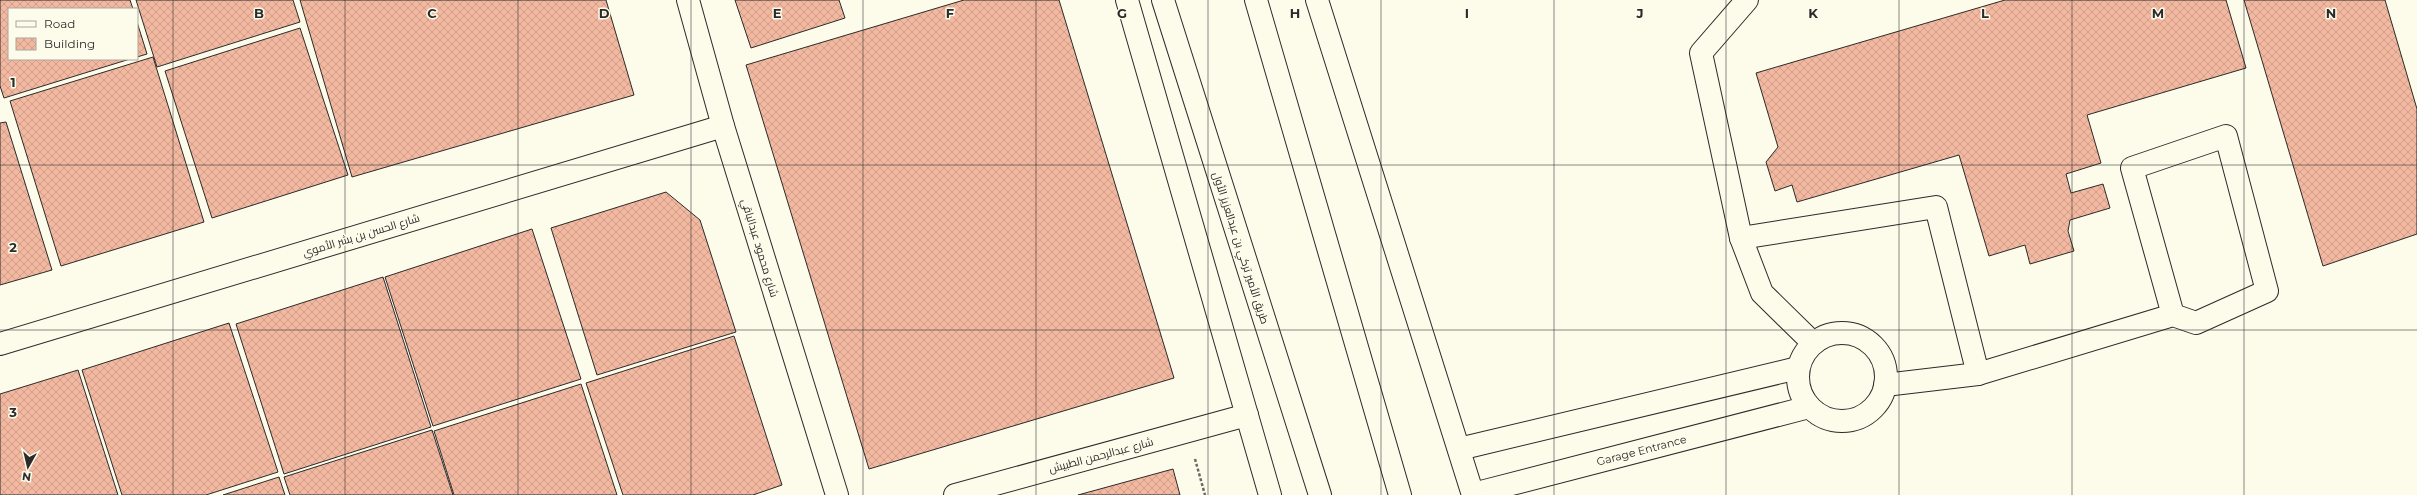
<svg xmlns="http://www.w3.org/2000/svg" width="2417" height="495" font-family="Montserrat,Cairo,sans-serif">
	<defs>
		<pattern id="building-cross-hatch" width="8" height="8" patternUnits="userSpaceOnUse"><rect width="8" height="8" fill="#f2b8a0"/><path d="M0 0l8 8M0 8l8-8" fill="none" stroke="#d09e8a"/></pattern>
	</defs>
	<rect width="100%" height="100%" fill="#fdfbea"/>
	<g fill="url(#building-cross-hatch)" stroke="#2b2b2b">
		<path d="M 0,0 L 130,0 L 133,9 L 9,9 L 9,59 L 130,59 L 4,98 L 0,86 Z"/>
		<path d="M 136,0 L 293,0 L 300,22 L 157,67 Z"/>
		<path d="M 300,0 L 606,0 L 634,95 L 352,177 Z"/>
		<path d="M 735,0 L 839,0 L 845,18 L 751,48 Z"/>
		<path d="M 964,0 L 1059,0 L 1174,378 L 869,469 L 746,65 Z"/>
		<path d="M 2005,0 L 2226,0 L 2246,68 L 2087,115 L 2101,163 L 2066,174 L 2071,193 L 2103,184 L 2110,208 L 2070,220 L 2068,231 L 2074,251 L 2030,264 L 2025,245 L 1989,256 L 1959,155 L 1797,202 L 1792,185 L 1775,191 L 1766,162 L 1778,147 L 1756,73 Z"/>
		<path d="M 2244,0 L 2385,0 L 2417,109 L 2417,234 L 2323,266 Z"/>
		<path d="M 137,22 L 147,54 L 137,57 Z"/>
		<path d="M 300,28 L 348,175 L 212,218 L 165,71 Z"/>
		<path d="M 153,57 L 204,222 L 61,266 L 10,101 Z"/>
		<path d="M 6,122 L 52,270 L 0,285 L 0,123 Z"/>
		<path d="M 666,192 L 700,220 L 736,332 L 597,375 L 551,228 Z"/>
		<path d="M 532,229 L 581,379 L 433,426 L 385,277 Z"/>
		<path d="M 383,277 L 431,427 L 284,474 L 236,324 Z"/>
		<path d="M 229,323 L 278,472 L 206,495 L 122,495 L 82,370 Z"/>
		<path d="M 734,336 L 782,485 L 753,495 L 623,495 L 586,383 Z"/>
		<path d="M 78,370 L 118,495 L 0,495 L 0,394 Z"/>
		<path d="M 581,384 L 617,495 L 454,495 L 434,431 Z"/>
		<path d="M 432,430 L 453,495 L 290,495 L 284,477 Z"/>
		<path d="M 1173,469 L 1180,495 L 1078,495 Z"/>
		<path d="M 279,477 L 285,495 L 223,495 Z"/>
	</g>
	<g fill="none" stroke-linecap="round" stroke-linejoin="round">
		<g stroke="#2b2b2b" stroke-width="24">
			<g id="minor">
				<path d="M 688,0 L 723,126 L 837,495"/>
				<path d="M 1747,0 L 1701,53 L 1741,238 L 1762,293 L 1813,343"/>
				<path d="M 1741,238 L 1936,207 L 1978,374"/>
				<circle cx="1842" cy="377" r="44"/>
				<path d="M 0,344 L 723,126"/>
				<path d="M 1885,385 L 1978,374 L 2173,315 L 2196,323 L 2267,291 L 2226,136 L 2132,168 L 2173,315"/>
				<path d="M 1459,449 L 1798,368"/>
				<path id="s1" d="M 1473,494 L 1809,407"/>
				<path d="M 955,495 L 1247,415"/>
			</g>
		</g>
		<g stroke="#2b2b2b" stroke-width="24">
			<g id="major">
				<path d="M 1127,0 L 1270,495"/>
				<path d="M 1163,0 L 1320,495"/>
				<path d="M 1256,0 L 1400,495"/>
				<path d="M 1317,0 L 1473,495"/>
			</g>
		</g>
		<path stroke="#6a6964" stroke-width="2.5" stroke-dasharray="3 2" stroke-linecap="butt" d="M 1195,459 L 1205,495"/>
		<use href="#minor" stroke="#fdfbea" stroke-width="22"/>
		<use href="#major" stroke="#fdfbea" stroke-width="22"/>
	</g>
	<path fill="none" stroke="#2b2b2b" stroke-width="1" stroke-opacity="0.55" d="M 173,0 L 173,495M 345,0 L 345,495M 518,0 L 518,495M 691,0 L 691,495M 863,0 L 863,495M 1036,0 L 1036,495M 1208,0 L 1208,495M 1381,0 L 1381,495M 1554,0 L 1554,495M 1726,0 L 1726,495M 1899,0 L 1899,495M 2072,0 L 2072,495M 2244,0 L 2244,495M 0,165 L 2417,165M 0,330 L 2417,330"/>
	<g text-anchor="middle" stroke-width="3" stroke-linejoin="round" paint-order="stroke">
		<g font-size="11" fill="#2b2b2b" stroke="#fdfbea">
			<text transform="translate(361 235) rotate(-17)" y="4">شارع الحسن بن بشر الأموي</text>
			<text transform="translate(760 248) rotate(73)" y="4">شارع محمود عبدالباقي</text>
			<text transform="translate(1241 248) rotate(72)" y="4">طريق الأمير تركي بن عبدالعزيز الأول</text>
			<text dy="4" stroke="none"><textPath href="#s1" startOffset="174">Garage Entrance</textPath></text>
			<text transform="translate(1101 455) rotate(-15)" y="4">شارع عبدالرحمن الطبيش</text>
		</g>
	</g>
	<g font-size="13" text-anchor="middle" font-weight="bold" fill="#2b2b2b" stroke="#fdfbea" stroke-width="3" stroke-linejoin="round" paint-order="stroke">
		<text x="259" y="18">B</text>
		<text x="432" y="18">C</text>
		<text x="604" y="18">D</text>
		<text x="777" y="18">E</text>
		<text x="950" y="18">F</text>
		<text x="1122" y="18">G</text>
		<text x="1295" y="18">H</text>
		<text x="1467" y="18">I</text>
		<text x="1640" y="18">J</text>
		<text x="1813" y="18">K</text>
		<text x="1985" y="18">L</text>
		<text x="2158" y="18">M</text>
		<text x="2331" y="18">N</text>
		<text x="13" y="87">1</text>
		<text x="13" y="252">2</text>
		<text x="13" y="417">3</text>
	</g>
	<rect x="8" y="8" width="130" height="52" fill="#fdfbea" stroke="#a9a89e"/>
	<rect x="16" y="21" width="20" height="6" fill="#fdfbea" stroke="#a9a89e"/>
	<text x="44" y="28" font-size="12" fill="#2b2b2b">Road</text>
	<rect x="16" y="38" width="20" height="12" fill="url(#building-cross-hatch)" stroke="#a9a89e"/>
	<text x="44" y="48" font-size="12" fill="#2b2b2b">Building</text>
	<g transform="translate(28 467) rotate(188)" stroke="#fdfbea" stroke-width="3" paint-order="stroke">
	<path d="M0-3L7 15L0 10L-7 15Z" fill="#2b2b2b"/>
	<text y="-6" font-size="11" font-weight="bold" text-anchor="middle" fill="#2b2b2b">N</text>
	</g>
</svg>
